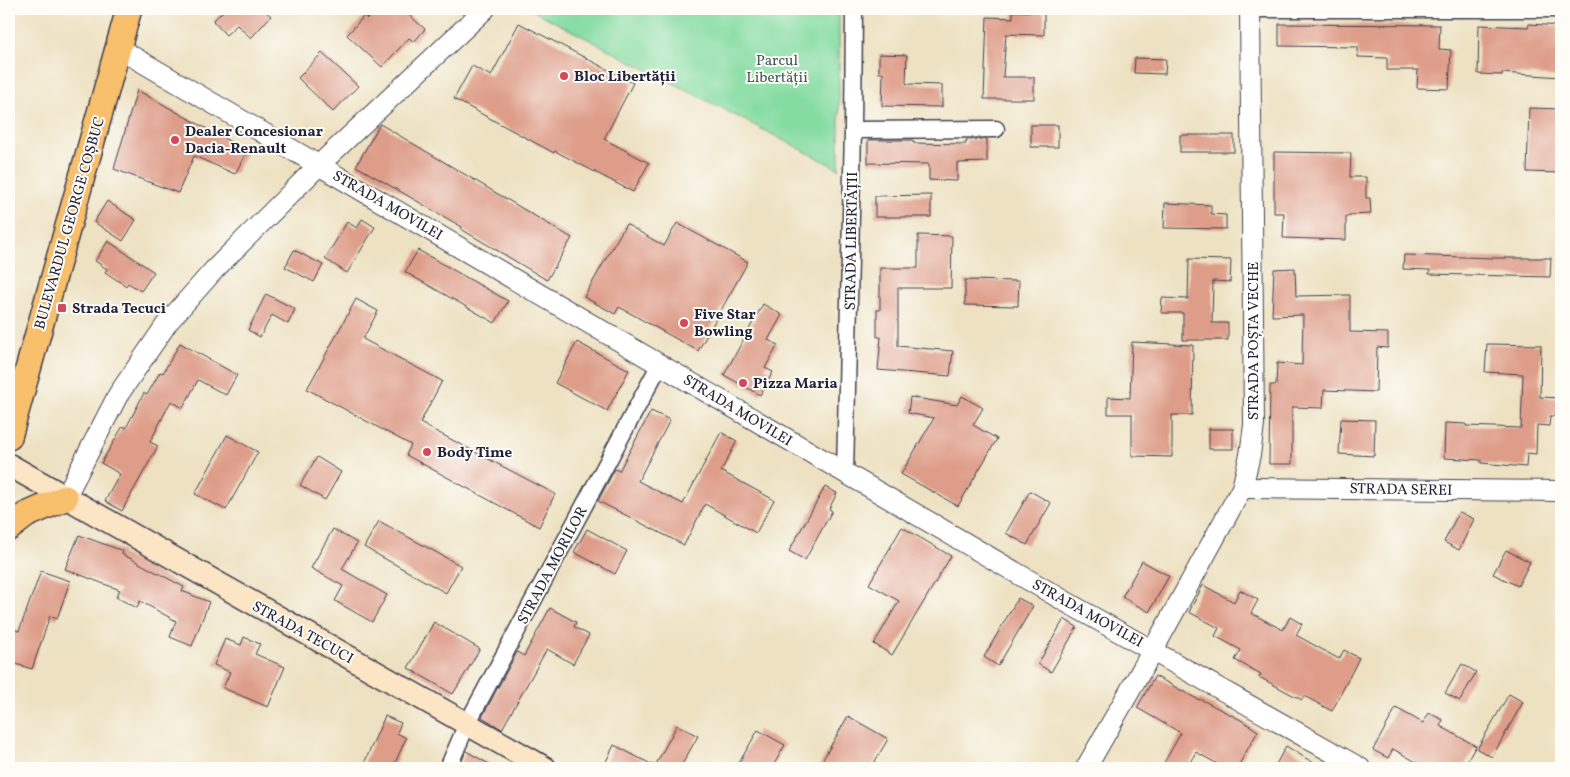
<svg xmlns="http://www.w3.org/2000/svg" width="1570" height="777" font-family="Vollkorn,serif">
	<rect width="100%" height="100%" fill="#fdfcf7"/>
	<filter id="ink" filterUnits="userSpaceOnUse"><feTurbulence type="fractalNoise" baseFrequency=".02" numOctaves="2"/><feDisplacementMap in="SourceGraphic" scale="10" xChannelSelector="R" yChannelSelector="G"/><feConvolveMatrix kernelMatrix="1 2 1 2 8 2 1 2 1" color-interpolation-filters="sRGB"/></filter>
	<filter id="wash" filterUnits="userSpaceOnUse"><feTurbulence type="fractalNoise" baseFrequency=".0096" numOctaves="4" result="noise"/><feDisplacementMap in="SourceGraphic" scale="20" xChannelSelector="R" yChannelSelector="G"/><feGaussianBlur stdDeviation="1.12" result="paint"/><feColorMatrix in="noise" values="0 0 0 0 0 0 0 0 0 0 0 0 0 0 0 0 0 1.4 0 .05"/><feComposite in="paint" operator="in"/></filter>
	<g filter="url(#wash)">
		<rect width="100%" height="100%" fill="#ede1c1"/>
		<path fill="#84dca1" stroke="#537f6e" d="M 530,9 L 839,9 L 839,169 Z"/>
		<g id="blocks">
			<g fill="#de9d89">
				<path d="M 225,9 L 263,9 L 271,16 L 251,38 L 237,25 L 226,35 L 213,21 Z"/>
				<path d="M 376,9 L 402,9 L 425,29 L 414,42 L 409,38 L 382,67 L 347,35 L 364,16 L 367,19 Z"/>
				<path d="M 1013,11 L 1044,12 L 1044,35 L 1006,34 L 1003,77 L 1034,77 L 1034,99 L 984,99 L 987,17 L 1013,18 Z"/>
				<path d="M 519,23 L 633,83 L 604,139 L 649,163 L 633,192 L 555,151 L 554,153 L 454,99 L 472,66 L 491,76 Z"/>
				<path d="M 1279,24 L 1440,25 L 1439,49 L 1451,50 L 1449,89 L 1417,88 L 1418,70 L 1387,70 L 1387,58 L 1358,57 L 1358,47 L 1279,46 Z"/>
				<path d="M 1529,24 L 1561,26 L 1561,77 L 1502,73 L 1502,75 L 1478,74 L 1479,25 L 1528,27 Z"/>
				<path d="M 322,53 L 358,86 L 333,112 L 298,78 Z"/>
				<path d="M 879,54 L 907,55 L 906,83 L 908,84 L 942,85 L 942,107 L 882,106 L 883,73 L 879,73 Z"/>
				<path d="M 1135,58 L 1166,59 L 1165,74 L 1134,73 Z"/>
				<path d="M 137,90 L 247,151 L 235,174 L 194,156 L 178,193 L 114,169 Z"/>
				<path d="M 1529,108 L 1561,109 L 1561,173 L 1527,172 Z"/>
				<path d="M 380,124 L 572,238 L 547,280 L 461,229 L 462,227 L 356,166 Z"/>
				<rect x="1031" y="125" width="27" height="22"/>
				<rect x="1180" y="135" width="54" height="17"/>
				<path d="M 987,139 L 987,162 L 957,163 L 957,181 L 929,180 L 929,164 L 868,163 L 868,140 L 913,140 L 913,143 L 966,144 L 966,140 Z"/>
				<path d="M 1274,152 L 1351,153 L 1350,177 L 1366,177 L 1366,198 L 1370,198 L 1371,214 L 1349,215 L 1349,216 L 1346,216 L 1346,240 L 1283,238 L 1284,213 L 1274,213 Z"/>
				<path d="M 931,195 L 931,217 L 875,217 L 875,196 Z"/>
				<path d="M 107,201 L 136,220 L 123,241 L 94,222 Z"/>
				<path d="M 1165,203 L 1211,205 L 1211,214 L 1226,215 L 1226,229 L 1164,228 Z"/>
				<path d="M 362,219 L 375,227 L 347,273 L 325,259 L 347,222 L 357,228 Z"/>
				<path d="M 677,223 L 748,262 L 698,351 L 619,307 L 615,314 L 584,297 L 626,224 L 664,246 Z"/>
				<path d="M 918,235 L 952,236 L 951,288 L 898,288 L 898,346 L 953,351 L 950,376 L 878,370 L 881,337 L 877,337 L 877,310 L 880,310 L 880,268 L 918,268 Z"/>
				<path d="M 108,241 L 154,272 L 141,291 L 128,283 L 126,286 L 105,272 L 107,269 L 95,261 Z"/>
				<path d="M 294,250 L 323,265 L 314,282 L 285,267 Z"/>
				<path d="M 418,250 L 508,301 L 495,323 L 405,272 Z"/>
				<path d="M 1404,255 L 1493,258 L 1551,258 L 1550,277 L 1429,274 L 1430,270 L 1403,269 Z"/>
				<path d="M 1189,259 L 1231,260 L 1230,282 L 1213,281 L 1212,323 L 1228,323 L 1228,340 L 1183,340 L 1183,313 L 1161,313 L 1162,298 L 1188,299 Z"/>
				<path d="M 1295,268 L 1296,296 L 1350,295 L 1350,332 L 1388,333 L 1388,348 L 1377,347 L 1376,392 L 1324,390 L 1323,408 L 1292,407 L 1292,464 L 1269,464 L 1270,385 L 1276,385 L 1277,363 L 1302,365 L 1303,315 L 1272,316 L 1274,269 Z"/>
				<path d="M 965,280 L 1019,281 L 1018,306 L 965,305 Z"/>
				<path d="M 266,294 L 295,309 L 288,324 L 272,315 L 260,337 L 248,330 Z"/>
				<path d="M 356,299 L 378,311 L 363,339 L 442,381 L 420,423 L 555,494 L 539,527 L 406,455 L 411,445 L 307,389 Z"/>
				<path d="M 763,304 L 782,315 L 768,340 L 778,345 L 765,368 L 773,372 L 760,395 L 724,375 Z"/>
				<path d="M 577,342 L 629,370 L 607,411 L 555,383 Z"/>
				<path d="M 1132,342 L 1193,345 L 1192,415 L 1172,415 L 1172,457 L 1132,456 L 1132,414 L 1108,414 L 1108,397 L 1130,398 Z"/>
				<path d="M 180,343 L 237,375 L 226,395 L 198,380 L 183,408 L 171,401 L 150,442 L 158,446 L 122,511 L 105,501 L 120,474 L 101,463 L 123,426 L 126,428 L 144,393 L 147,395 L 160,372 L 163,373 Z"/>
				<path d="M 1487,344 L 1541,345 L 1540,397 L 1561,398 L 1561,417 L 1550,416 L 1549,426 L 1537,425 L 1536,454 L 1527,453 L 1526,467 L 1481,463 L 1481,460 L 1444,458 L 1445,423 L 1466,424 L 1466,426 L 1521,428 L 1523,374 L 1485,372 Z"/>
				<path d="M 962,396 L 983,408 L 973,425 L 997,439 L 958,506 L 901,474 L 934,418 L 908,413 L 910,397 L 957,405 Z"/>
				<path d="M 651,411 L 670,420 L 638,481 L 683,504 L 721,432 L 737,441 L 721,471 L 774,500 L 756,533 L 705,504 L 684,545 L 598,501 L 615,469 L 619,471 Z"/>
				<path d="M 1341,419 L 1375,420 L 1374,456 L 1339,454 Z"/>
				<rect x="1209" y="429" width="24" height="20"/>
				<path d="M 227,435 L 258,452 L 226,510 L 195,494 Z"/>
				<path d="M 317,457 L 341,472 L 325,500 L 300,485 Z"/>
				<path d="M 825,487 L 837,493 L 829,509 L 832,511 L 805,560 L 789,551 Z"/>
				<path d="M 1030,491 L 1051,503 L 1027,545 L 1006,533 Z"/>
				<path d="M 1459,512 L 1474,519 L 1459,550 L 1444,542 Z"/>
				<path d="M 379,521 L 461,566 L 446,593 L 364,547 Z"/>
				<path d="M 902,527 L 951,556 L 892,655 L 874,644 L 899,601 L 869,584 Z"/>
				<path d="M 333,529 L 357,543 L 342,569 L 387,595 L 372,622 L 335,601 L 343,586 L 311,568 Z"/>
				<path d="M 587,529 L 627,551 L 615,574 L 574,552 Z"/>
				<path d="M 79,535 L 123,551 L 122,554 L 184,587 L 182,591 L 209,602 L 192,646 L 170,637 L 176,621 L 140,601 L 137,608 L 116,597 L 120,590 L 65,569 Z"/>
				<path d="M 1506,550 L 1530,562 L 1518,586 L 1493,574 Z"/>
				<path d="M 1142,561 L 1169,576 L 1149,612 L 1122,597 Z"/>
				<path d="M 41,571 L 70,581 L 57,619 L 50,616 L 32,669 L 9,662 L 9,628 L 19,631 Z"/>
				<path d="M 1203,585 L 1234,602 L 1240,590 L 1258,600 L 1251,613 L 1283,630 L 1290,617 L 1302,624 L 1296,635 L 1339,659 L 1344,650 L 1359,658 L 1332,711 L 1304,696 L 1302,700 L 1259,677 L 1261,674 L 1235,660 L 1241,650 L 1215,636 L 1219,628 L 1189,612 Z"/>
				<path d="M 1018,598 L 1033,606 L 998,666 L 984,657 Z"/>
				<path d="M 550,608 L 576,622 L 574,627 L 589,635 L 573,664 L 547,649 L 502,729 L 482,717 L 517,652 L 524,656 Z"/>
				<path d="M 1064,619 L 1077,627 L 1051,672 L 1038,664 Z"/>
				<path d="M 434,622 L 480,649 L 453,694 L 408,668 Z"/>
				<path d="M 244,637 L 260,644 L 255,654 L 285,667 L 268,707 L 223,688 L 230,672 L 214,665 L 225,639 L 241,645 Z"/>
				<path d="M 1462,664 L 1476,672 L 1460,701 L 1445,693 Z"/>
				<path d="M 1155,676 L 1199,700 L 1200,699 L 1241,720 L 1258,731 L 1237,768 L 1225,768 L 1196,752 L 1187,768 L 1161,768 L 1181,733 L 1137,708 Z"/>
				<path d="M 1509,694 L 1523,702 L 1492,757 L 1477,749 Z"/>
				<path d="M 1396,708 L 1423,723 L 1429,713 L 1443,720 L 1440,726 L 1476,746 L 1463,768 L 1427,768 L 1393,749 L 1388,758 L 1373,750 Z"/>
				<path d="M 385,716 L 401,723 L 397,733 L 406,738 L 393,768 L 362,768 Z"/>
				<path d="M 848,716 L 888,739 L 871,768 L 818,768 Z"/>
				<path d="M 677,725 L 698,736 L 680,768 L 603,768 L 614,745 L 655,766 Z"/>
				<path d="M 758,730 L 785,745 L 772,768 L 736,768 Z"/>
				<path d="M 1286,746 L 1302,756 L 1323,768 L 1274,768 Z"/>
				<path d="M 466,751 L 496,768 L 459,768 Z"/>
			</g>
		</g>
	</g>
	<g filter="url(#ink)">
		<use href="#blocks" fill-opacity="0" stroke="#403f4f" stroke-width="1"/>
		<g fill="none" stroke-linecap="round" stroke-linejoin="round">
			<g stroke="#403f4f" stroke-width="19">
				<g id="minor">
					<path d="M 1250,9 L 1561,9"/>
					<path d="M 853,130 L 996,129"/>
					<path d="M 845,473 L 853,130 L 854,9"/>
					<path d="M 448,768 L 467,724 L 660,364"/>
				</g>
			</g>
			<g stroke="#403f4f" stroke-width="22">
				<g id="tertiary">
					<path d="M 118,48 L 1068,603 L 1360,768"/>
					<path d="M 1242,488 L 1561,491"/>
					<path d="M 65,498 L 118,395 L 168,322 L 214,270 L 319,165 L 485,9"/>
					<path d="M 1086,768 L 1153,650 L 1242,488 L 1250,455 L 1254,425 L 1250,9"/>
				</g>
			</g>
			<g stroke="#403f4f" stroke-width="25">
				<path id="secondary" d="M 9,465 L 545,768"/>
			</g>
			<g stroke="#403f4f" stroke-width="28">
				<g id="primary">
					<path d="M 9,437 L 129,9"/>
					<path d="M 9,528 L 26,515 L 65,498"/>
				</g>
			</g>
			<use href="#minor" stroke="#fff" stroke-width="16"/>
			<use href="#tertiary" stroke="#fff" stroke-width="20"/>
			<use href="#secondary" stroke="#fce5c4" stroke-width="22"/>
			<use href="#primary" stroke="#f8bf6c" stroke-width="25"/>
		</g>
	</g>
	<g fill="#d1495b" stroke="#fdfcf7" stroke-width="2">
		<circle cx="564" cy="76" r="5"/>
		<circle cx="175" cy="140" r="5"/>
		<rect x="57" y="303" width="10" height="10" rx="2.5"/>
		<circle cx="684" cy="323" r="5"/>
		<circle cx="743" cy="383" r="5"/>
		<circle cx="427" cy="452" r="5"/>
	</g>
	<g text-anchor="middle" stroke-width="4" stroke-linejoin="round" paint-order="stroke">
		<g font-size="15" fill="#3f5a5a" stroke="#fdfcf7">
			<text x="777" y="65">Parcul<tspan x="777" dy="17">Libertății</tspan></text>
		</g>
		<g font-size="15" font-weight="bold" fill="#22223b" stroke="#fdfcf7" text-anchor="start">
			<text x="574" y="81">Bloc Libertății</text>
			<text x="185" y="136">Dealer Concesionar<tspan x="185" dy="17">Dacia-Renault</tspan></text>
			<text x="72" y="313">Strada Tecuci</text>
			<text x="694" y="319">Five Star<tspan x="694" dy="17">Bowling</tspan></text>
			<text x="753" y="388">Pizza Maria</text>
			<text x="437" y="457">Body Time</text>
		</g>
		<g font-size="15" fill="#22223b" stroke="#fdfcf7">
			<text transform="translate(388 205) rotate(30)" y="5">STRADA MOVILEI</text>
			<text transform="translate(69 223) rotate(-74)" y="5">BULEVARDUL GEORGE COȘBUC</text>
			<text transform="translate(851 241) rotate(-89)" y="5">STRADA LIBERTĂȚII</text>
			<text transform="translate(1253 341) rotate(-90)" y="5">STRADA POȘTA VECHE</text>
			<text transform="translate(738 410) rotate(31)" y="5">STRADA MOVILEI</text>
			<text transform="translate(1401 489) rotate(1)" y="5">STRADA SEREI</text>
			<text transform="translate(552 565) rotate(-62)" y="5">STRADA MORILOR</text>
			<text transform="translate(1088 613) rotate(29)" y="5">STRADA MOVILEI</text>
			<text transform="translate(303 632) rotate(29)" y="5">STRADA TECUCI</text>
		</g>
	</g>
	<rect width="1570" height="777" fill="none" stroke="#fdfcf7" stroke-width="30"/>
</svg>
